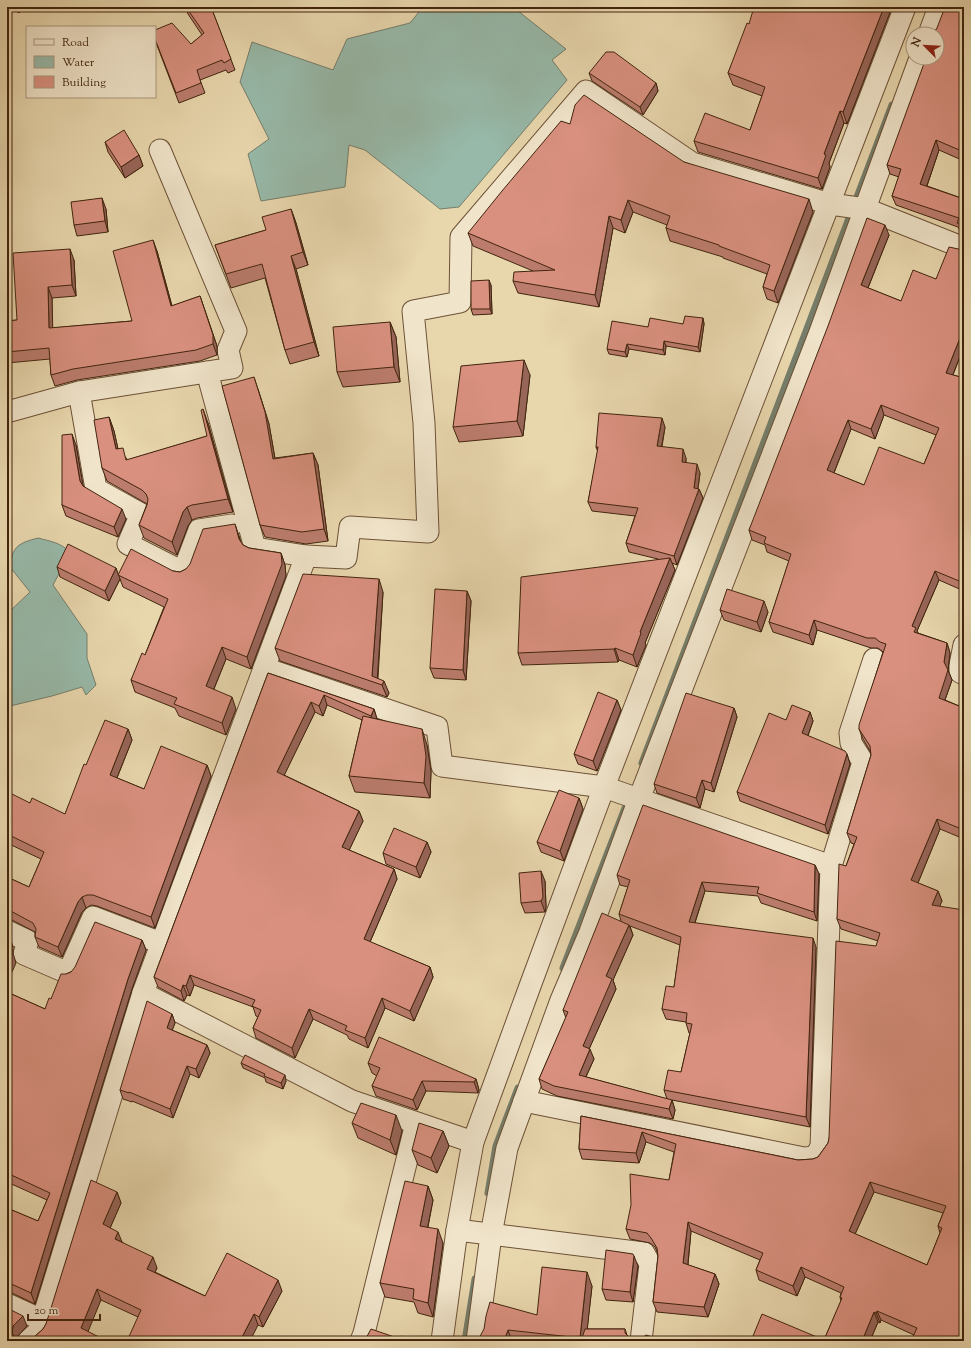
<svg xmlns="http://www.w3.org/2000/svg" width="971" height="1348" font-family="'Sorts Mill Goudy',serif">
	<rect width="100%" height="100%" fill="#e8d6ad"/>
	<filter id="stains"><feTurbulence type="fractalNoise" baseFrequency=".005" numOctaves="4"/><feColorMatrix values="0 0 0 0 .2 0 0 0 0 .09 0 0 0 0 .02 0 0 0 .5 -.17"/></filter>
	<radialGradient id="worn" r=".72"><stop offset=".6" stop-color="#630" stop-opacity="0"/><stop offset="1" stop-color="#630" stop-opacity=".3"/></radialGradient>
	<g fill="#97b9a9" stroke="#757e6b">
		<path d="M 423,7 L 513,7 L 566,49 L 552,60 L 567,80 L 459,207 L 440,209 L 365,150 L 349,145 L 345,187 L 261,201 L 248,154 L 269,139 L 240,82 L 252,42 L 333,70 L 347,39 L 410,23 Z"/>
		<path d="M 38,538 C 49,541 63,543 70,553 L 53,585 L 87,634 L 87,658 L 96,685 L 86,695 L 82,687 L 52,696 L 10,706 L 7,704 L 7,614 L 30,592 L 10,567 C 12,546 19,543 38,538 Z"/>
	</g>
	<g fill="none" stroke-linecap="round" stroke-linejoin="round">
		<g stroke="#757e6b" stroke-width="7">
			<path d="M 642,763 L 892,105"/>
			<path d="M 563,968 L 625,808"/>
			<path d="M 488,1193 L 496,1146 L 518,1088"/>
			<path d="M 465,1341 L 475,1279"/>
		</g>
		<g stroke="#6c5136" stroke-width="23">
			<g id="street">
				<path d="M 929,34 L 939,7"/>
				<path d="M 160,150 L 236,331 L 228,350 L 232,368 L 207,372"/>
				<path d="M 79,392 L 96,489 L 141,514 L 128,544 L 183,572 L 199,530 L 232,525"/>
				<path d="M 7,412 L 79,392 L 207,372 L 255,548 L 306,556 L 143,993 L 39,1331 L 28,1341"/>
				<path d="M 306,556 L 346,558 L 350,527 L 428,532 L 424,423 L 413,311 L 460,302 L 461,237 L 586,91 L 692,163 L 830,204 L 866,209 L 964,248"/>
				<path d="M 964,645 L 960,665 L 960,672 L 964,674"/>
				<path d="M 264,668 L 437,727 L 442,766 L 604,787 L 831,866 L 821,1147 L 815,1157 L 804,1158 L 524,1101"/>
				<path d="M 831,866 L 863,762 L 851,743 L 850,733 L 874,659"/>
				<path d="M 7,931 L 28,941 L 24,954 L 68,973 L 93,917 L 161,943"/>
				<path d="M 143,993 L 352,1101 L 473,1142"/>
				<path d="M 457,1230 L 644,1253 L 650,1264 L 641,1341"/>
				<path d="M 7,1304 L 42,1320"/>
				<path d="M 361,1341 L 364,1333 L 416,1123"/>
				<path d="M 442,1341 L 457,1230 L 473,1142 L 530,986 L 604,787 L 905,7"/>
				<path d="M 477,1341 L 491,1235 L 507,1148 L 561,1000 L 590,932 L 639,799 L 820,332 L 920,58"/>
			</g>
		</g>
		<use href="#street" stroke="#f0e4ca" stroke-width="21"/>
	</g>
	<g fill="#bb7c6d" stroke="#42250e" fill-rule="evenodd">
		<path d="M 11,7 L 24,7 L 19,13 Z"/>
		<path d="M 185,7 L 211,7 L 235,70 L 228,73 L 226,70 L 200,80 L 205,93 L 179,103 L 155,40 L 191,44 L 202,35 L 188,14 Z"/>
		<path d="M 892,7 L 847,124 L 844,123 L 829,163 L 830,167 L 822,189 L 698,152 L 694,141 L 750,130 L 762,96 L 733,85 L 728,73 L 749,24 Z"/>
		<path d="M 964,7 L 964,161 L 939,150 L 927,186 L 964,199 L 964,235 L 961,233 L 958,227 L 896,205 L 892,196 L 899,177 L 890,174 L 887,165 L 937,58 L 933,34 L 937,28 Z"/>
		<path d="M 589,73 L 656,83 L 658,91 L 643,115 L 592,81 Z"/>
		<path d="M 105,142 L 139,155 L 143,166 L 125,178 L 108,152 Z"/>
		<path d="M 684,162 L 813,212 L 778,303 L 767,299 L 763,287 L 767,274 L 723,258 L 723,257 L 670,241 L 666,228 L 667,225 L 633,212 L 625,233 L 613,228 L 599,307 L 518,293 L 513,281 L 533,271 L 473,246 L 468,233 Z"/>
		<path d="M 106,209 L 108,232 L 77,236 L 74,225 Z"/>
		<path d="M 291,209 L 296,223 L 308,265 L 296,269 L 319,356 L 290,364 L 285,350 L 265,278 L 231,288 L 215,245 L 266,230 Z"/>
		<path d="M 889,235 L 868,288 L 901,301 L 936,279 L 963,250 L 964,249 L 964,346 L 953,375 L 964,378 L 964,591 L 939,580 L 917,631 L 918,633 L 947,643 L 950,653 L 948,670 L 952,680 L 945,700 L 964,708 L 964,839 L 940,829 L 918,883 L 938,891 L 942,901 L 939,906 L 964,1341 L 914,1335 L 881,1320 L 880,1323 L 878,1322 L 870,1341 L 751,1341 L 824,1340 L 841,1301 L 840,1297 L 841,1293 L 805,1277 L 797,1296 L 759,1280 L 756,1270 L 760,1260 L 691,1231 L 688,1265 L 715,1274 L 719,1284 L 708,1317 L 657,1312 L 653,1302 L 658,1256 L 658,1254 L 655,1247 L 650,1243 L 630,1239 L 626,1229 L 669,1180 L 674,1152 L 646,1142 L 639,1163 L 582,1159 L 579,1149 L 581,1116 L 798,1160 L 813,1159 L 818,1157 L 828,1143 L 878,941 L 841,929 L 837,919 L 846,866 L 854,844 L 851,843 L 847,833 L 871,755 L 870,751 L 863,739 L 859,729 L 883,652 L 878,648 L 871,648 L 817,630 L 813,645 L 773,632 L 769,622 L 789,561 L 767,552 L 765,545 L 752,540 L 749,530 ZM 884,415 L 936,435 L 924,464 L 864,485 L 834,473 L 851,429 L 875,439 ZM 874,1192 L 943,1213 L 938,1226 L 940,1233 L 927,1265 L 855,1234 Z"/>
		<path d="M 157,251 L 172,306 L 200,296 L 217,346 L 217,355 L 200,361 L 77,380 L 55,386 L 51,375 L 50,359 L 7,363 L 7,321 L 17,320 L 74,260 L 76,296 L 52,298 L 52,328 L 132,321 Z"/>
		<path d="M 491,285 L 492,314 L 473,315 L 471,309 Z"/>
		<path d="M 703,318 L 704,324 L 700,352 L 666,346 L 665,355 L 629,349 L 627,357 L 609,354 L 607,349 L 648,327 L 683,324 Z"/>
		<path d="M 390,322 L 396,337 L 400,382 L 343,387 L 337,372 Z"/>
		<path d="M 530,375 L 523,436 L 459,442 L 453,427 Z"/>
		<path d="M 258,389 L 269,424 L 275,458 L 313,453 L 318,465 L 328,541 L 306,544 L 265,537 L 260,525 Z"/>
		<path d="M 109,417 L 114,431 L 118,449 L 128,460 L 207,436 L 208,423 L 233,512 L 197,518 L 192,520 L 188,526 L 177,555 L 144,538 L 139,525 L 147,504 L 107,481 L 102,468 Z"/>
		<path d="M 665,427 L 662,447 L 686,458 L 686,463 L 700,473 L 698,489 L 699,489 L 703,498 L 677,565 L 672,563 L 675,570 L 645,643 L 646,645 L 637,667 L 619,660 L 618,662 L 522,665 L 518,653 L 658,559 L 629,552 L 626,543 L 635,516 L 592,511 L 588,502 L 598,452 L 596,447 Z"/>
		<path d="M 76,445 L 83,486 L 126,519 L 118,537 L 66,516 L 62,505 Z"/>
		<path d="M 239,536 L 241,542 L 243,545 L 249,548 L 281,553 L 285,565 L 286,576 L 251,669 L 226,659 L 214,689 L 236,709 L 226,735 L 179,716 L 175,708 L 135,692 L 131,680 L 145,655 L 164,607 L 123,587 L 120,579 L 109,601 L 60,577 L 57,567 L 116,568 L 118,575 L 173,571 L 180,572 L 186,569 Z"/>
		<path d="M 467,591 L 471,601 L 466,680 L 434,678 L 430,668 Z"/>
		<path d="M 383,592 L 378,678 L 389,693 L 387,697 L 280,661 L 275,648 Z"/>
		<path d="M 720,610 L 768,612 L 761,632 L 724,620 Z"/>
		<path d="M 268,673 L 374,709 L 377,719 L 427,745 L 431,771 L 430,798 L 355,792 L 349,776 L 362,720 L 327,705 L 323,716 L 315,712 L 284,775 L 359,811 L 363,821 L 349,850 L 394,869 L 397,879 L 370,942 L 430,967 L 433,977 L 414,1021 L 385,1008 L 368,1048 L 349,1039 L 347,1035 L 313,1019 L 295,1058 L 256,1038 L 253,1028 L 258,1017 L 256,1016 L 253,1007 L 194,985 L 190,996 L 187,995 L 184,1001 L 158,987 L 154,977 Z"/>
		<path d="M 617,700 L 621,710 L 597,771 L 578,764 L 574,754 Z"/>
		<path d="M 734,708 L 737,717 L 714,792 L 705,789 L 700,808 L 657,793 L 654,784 Z"/>
		<path d="M 810,712 L 813,721 L 808,736 L 847,754 L 850,764 L 828,834 L 740,801 L 737,792 L 786,720 Z"/>
		<path d="M 128,729 L 132,740 L 117,778 L 144,789 L 207,765 L 211,776 L 155,928 L 97,906 L 91,905 L 86,908 L 82,912 L 62,957 L 39,947 L 35,937 L 35,932 L 12,920 L 7,919 L 7,877 L 29,887 L 41,859 L 7,843 L 7,799 L 30,803 L 65,814 L 86,765 Z"/>
		<path d="M 579,798 L 583,809 L 564,861 L 541,852 L 537,842 Z"/>
		<path d="M 427,842 L 431,852 L 420,878 L 386,864 L 383,853 Z"/>
		<path d="M 815,865 L 819,874 L 817,921 L 761,903 L 758,896 L 705,891 L 695,923 L 816,947 L 810,1127 L 672,1100 L 675,1110 L 673,1119 L 557,1096 L 542,1089 L 539,1079 L 566,1018 L 563,1010 L 621,921 L 619,914 L 628,887 L 620,885 L 617,875 ZM 630,926 L 680,945 L 674,987 L 662,1009 L 666,1019 L 686,1022 L 686,1023 L 689,1033 L 690,1033 L 681,1072 L 664,1090 L 667,1099 L 586,1077 L 594,1059 L 589,1049 L 616,989 L 613,980 L 633,935 Z"/>
		<path d="M 545,881 L 546,907 L 545,912 L 525,913 L 521,903 Z"/>
		<path d="M 142,940 L 146,950 L 132,989 L 35,1304 L 12,1293 L 7,1292 L 7,1208 L 38,1221 L 47,1200 L 7,1182 L 7,992 L 45,1009 L 66,974 Z"/>
		<path d="M 172,1014 L 175,1023 L 172,1030 L 207,1045 L 210,1053 L 199,1078 L 190,1074 L 173,1118 L 132,1101 L 132,1102 L 123,1099 L 120,1090 Z"/>
		<path d="M 241,1063 L 286,1081 L 283,1089 L 266,1082 L 265,1078 L 243,1068 Z"/>
		<path d="M 368,1063 L 476,1079 L 479,1090 L 478,1093 L 426,1091 L 417,1110 L 376,1096 L 372,1086 L 377,1076 L 372,1073 Z"/>
		<path d="M 352,1123 L 402,1131 L 396,1155 L 358,1138 Z"/>
		<path d="M 443,1131 L 449,1146 L 437,1173 L 418,1165 L 412,1150 Z"/>
		<path d="M 428,1186 L 433,1200 L 428,1227 L 443,1243 L 433,1317 L 418,1313 L 414,1302 L 385,1297 L 380,1283 Z"/>
		<path d="M 117,1192 L 121,1203 L 110,1228 L 122,1242 L 157,1268 L 155,1272 L 205,1296 L 282,1291 L 263,1327 L 258,1325 L 138,1317 L 101,1300 L 32,1339 L 43,1329 L 46,1324 Z"/>
		<path d="M 638,1266 L 633,1302 L 606,1300 L 602,1289 Z"/>
		<path d="M 592,1286 L 587,1329 L 625,1329 L 627,1335 L 629,1337 L 635,1340 L 665,1341 L 481,1341 L 479,1338 L 537,1315 Z"/>
	</g>
	<g fill="#986559" stroke="#42250e">
		<path d="M 17,7 L 24,7 L 19,13 Z"/>
		<path d="M 884,7 L 892,7 L 847,124 L 843,112 Z"/>
		<path d="M 656,83 L 658,91 L 643,115 L 640,107 Z"/>
		<path d="M 840,111 L 844,123 L 829,163 L 830,167 L 822,189 L 818,178 L 824,154 Z"/>
		<path d="M 936,140 L 939,150 L 924,194 L 920,184 Z"/>
		<path d="M 139,155 L 143,166 L 125,178 L 121,167 Z"/>
		<path d="M 102,198 L 106,209 L 108,232 L 105,221 Z"/>
		<path d="M 809,199 L 813,212 L 778,303 L 774,291 Z"/>
		<path d="M 628,200 L 633,212 L 625,233 L 621,220 Z"/>
		<path d="M 291,209 L 296,223 L 308,265 L 303,252 Z"/>
		<path d="M 609,216 L 613,228 L 599,307 L 595,295 Z"/>
		<path d="M 885,225 L 889,235 L 865,295 L 861,285 Z"/>
		<path d="M 153,240 L 157,251 L 175,317 L 171,306 Z"/>
		<path d="M 70,249 L 74,260 L 76,296 L 72,285 Z"/>
		<path d="M 291,256 L 296,269 L 319,356 L 314,342 Z"/>
		<path d="M 489,280 L 491,285 L 492,314 L 490,309 Z"/>
		<path d="M 48,287 L 52,298 L 53,339 L 49,328 Z"/>
		<path d="M 200,296 L 217,346 L 217,355 L 213,344 Z"/>
		<path d="M 703,318 L 704,324 L 700,352 L 698,347 Z"/>
		<path d="M 390,322 L 396,337 L 400,382 L 394,367 Z"/>
		<path d="M 964,328 L 964,346 L 950,382 L 946,373 Z"/>
		<path d="M 664,341 L 666,346 L 665,355 L 663,350 Z"/>
		<path d="M 627,344 L 629,349 L 627,357 L 625,352 Z"/>
		<path d="M 524,360 L 530,375 L 523,436 L 517,421 Z"/>
		<path d="M 254,377 L 269,424 L 277,471 L 273,459 Z"/>
		<path d="M 881,405 L 884,415 L 875,439 L 871,429 Z"/>
		<path d="M 203,409 L 208,423 L 233,512 L 228,499 Z"/>
		<path d="M 109,417 L 114,431 L 121,463 L 116,449 Z"/>
		<path d="M 662,418 L 665,427 L 660,455 L 657,446 Z"/>
		<path d="M 848,420 L 851,429 L 831,480 L 827,470 Z"/>
		<path d="M 72,434 L 76,445 L 84,491 L 80,481 Z"/>
		<path d="M 683,449 L 686,458 L 685,471 L 682,462 Z"/>
		<path d="M 313,453 L 318,465 L 328,541 L 324,529 Z"/>
		<path d="M 697,464 L 700,473 L 697,495 L 699,489 L 703,498 L 677,565 L 674,556 L 694,488 Z"/>
		<path d="M 187,507 L 192,520 L 188,526 L 177,555 L 172,542 L 183,512 Z"/>
		<path d="M 122,509 L 126,519 L 118,537 L 114,527 Z"/>
		<path d="M 235,524 L 239,536 L 243,551 L 239,539 Z"/>
		<path d="M 281,553 L 285,565 L 286,576 L 251,669 L 247,657 Z"/>
		<path d="M 670,558 L 675,570 L 645,643 L 646,645 L 637,667 L 633,655 L 640,632 Z"/>
		<path d="M 116,568 L 120,579 L 109,601 L 105,591 Z"/>
		<path d="M 935,571 L 939,580 L 917,631 L 920,638 L 918,642 L 912,626 Z"/>
		<path d="M 379,579 L 383,592 L 377,683 L 372,676 Z"/>
		<path d="M 467,591 L 471,601 L 466,680 L 463,670 Z"/>
		<path d="M 764,601 L 768,612 L 761,632 L 757,622 Z"/>
		<path d="M 814,620 L 817,630 L 813,645 L 809,635 Z"/>
		<path d="M 947,643 L 950,653 L 948,670 L 952,680 L 942,708 L 939,698 L 944,662 Z"/>
		<path d="M 222,647 L 226,659 L 210,698 L 206,686 Z"/>
		<path d="M 615,648 L 619,660 L 618,662 L 614,649 Z"/>
		<path d="M 384,681 L 389,693 L 387,697 L 382,685 Z"/>
		<path d="M 324,695 L 327,705 L 323,716 L 319,706 Z"/>
		<path d="M 232,697 L 236,709 L 226,735 L 222,723 Z"/>
		<path d="M 617,700 L 621,710 L 597,771 L 593,761 Z"/>
		<path d="M 311,702 L 315,712 L 281,782 L 277,772 Z"/>
		<path d="M 734,708 L 737,717 L 714,792 L 711,783 Z"/>
		<path d="M 374,709 L 377,719 L 375,726 L 371,716 Z"/>
		<path d="M 810,712 L 813,721 L 805,743 L 802,733 Z"/>
		<path d="M 128,729 L 132,740 L 114,785 L 110,775 Z"/>
		<path d="M 422,729 L 427,745 L 431,771 L 430,798 L 424,783 Z"/>
		<path d="M 847,754 L 850,764 L 828,834 L 825,825 Z"/>
		<path d="M 207,765 L 211,776 L 155,928 L 151,917 Z"/>
		<path d="M 702,780 L 705,789 L 700,808 L 696,798 Z"/>
		<path d="M 579,798 L 583,809 L 564,861 L 560,851 Z"/>
		<path d="M 359,811 L 363,821 L 346,857 L 342,847 Z"/>
		<path d="M 937,819 L 940,829 L 915,890 L 911,880 Z"/>
		<path d="M 427,842 L 431,852 L 420,878 L 416,867 Z"/>
		<path d="M 815,865 L 819,874 L 817,921 L 814,912 Z"/>
		<path d="M 394,869 L 397,879 L 367,949 L 364,939 Z"/>
		<path d="M 541,871 L 545,881 L 546,907 L 545,912 L 541,901 Z"/>
		<path d="M 702,882 L 705,891 L 692,931 L 689,922 Z"/>
		<path d="M 938,891 L 942,901 L 936,915 L 932,905 Z"/>
		<path d="M 82,897 L 86,908 L 82,912 L 62,957 L 58,947 L 78,902 Z"/>
		<path d="M 629,925 L 633,935 L 613,980 L 616,989 L 586,1056 L 583,1046 L 606,976 Z"/>
		<path d="M 10,937 L 13,947 L 13,953 L 16,963 L 7,983 L 7,964 Z"/>
		<path d="M 813,938 L 816,947 L 810,1127 L 806,1117 Z"/>
		<path d="M 142,940 L 146,950 L 132,989 L 35,1304 L 31,1293 L 128,979 Z"/>
		<path d="M 430,967 L 433,977 L 414,1021 L 410,1011 Z"/>
		<path d="M 190,975 L 194,985 L 190,996 L 186,986 Z"/>
		<path d="M 183,985 L 187,995 L 184,1001 L 181,991 Z"/>
		<path d="M 382,998 L 385,1008 L 368,1048 L 365,1038 Z"/>
		<path d="M 309,1009 L 313,1019 L 295,1058 L 292,1048 Z"/>
		<path d="M 172,1014 L 175,1023 L 170,1036 L 167,1028 Z"/>
		<path d="M 207,1045 L 210,1053 L 199,1078 L 196,1069 Z"/>
		<path d="M 590,1049 L 594,1059 L 582,1085 L 579,1075 Z"/>
		<path d="M 187,1066 L 190,1074 L 173,1118 L 170,1109 Z"/>
		<path d="M 285,1075 L 286,1081 L 283,1089 L 281,1083 Z"/>
		<path d="M 476,1079 L 479,1090 L 478,1093 L 474,1082 Z"/>
		<path d="M 422,1081 L 426,1091 L 417,1110 L 413,1100 Z"/>
		<path d="M 672,1100 L 675,1110 L 673,1119 L 669,1109 Z"/>
		<path d="M 396,1115 L 402,1131 L 396,1155 L 390,1140 Z"/>
		<path d="M 443,1131 L 449,1146 L 437,1173 L 431,1158 Z"/>
		<path d="M 642,1132 L 646,1142 L 639,1163 L 636,1153 Z"/>
		<path d="M 870,1182 L 874,1192 L 852,1241 L 849,1231 Z"/>
		<path d="M 428,1186 L 433,1200 L 425,1240 L 420,1226 Z"/>
		<path d="M 117,1192 L 121,1203 L 107,1235 L 103,1224 Z"/>
		<path d="M 688,1222 L 691,1231 L 687,1273 L 683,1263 Z"/>
		<path d="M 438,1229 L 443,1243 L 433,1317 L 428,1303 Z"/>
		<path d="M 118,1232 L 122,1242 L 115,1239 Z"/>
		<path d="M 634,1256 L 638,1266 L 633,1302 L 630,1292 Z"/>
		<path d="M 153,1257 L 157,1268 L 151,1280 L 147,1269 Z"/>
		<path d="M 801,1267 L 805,1277 L 797,1296 L 793,1286 Z"/>
		<path d="M 587,1272 L 592,1286 L 586,1341 L 581,1341 L 580,1338 Z"/>
		<path d="M 715,1274 L 719,1284 L 708,1317 L 704,1307 Z"/>
		<path d="M 278,1280 L 282,1291 L 263,1327 L 259,1317 Z"/>
		<path d="M 97,1289 L 101,1300 L 85,1339 L 81,1328 Z"/>
		<path d="M 877,1311 L 881,1320 L 880,1323 L 876,1313 Z"/>
		<path d="M 874,1312 L 878,1322 L 870,1341 L 862,1341 Z"/>
		<path d="M 254,1314 L 258,1325 L 250,1341 L 240,1341 Z"/>
		<path d="M 23,1316 L 27,1326 L 17,1337 L 16,1341 L 12,1333 L 13,1326 Z"/>
		<path d="M 508,1330 L 512,1341 L 504,1341 Z"/>
	</g>
	<g fill="#d9907f" stroke="#42250e" fill-rule="evenodd">
		<path d="M 186,7 L 211,7 L 231,59 L 224,63 L 222,60 L 197,70 L 201,83 L 176,93 L 155,39 L 155,30 L 172,23 L 191,44 L 204,33 Z"/>
		<path d="M 754,7 L 884,7 L 843,112 L 840,111 L 824,154 L 826,155 L 818,178 L 694,141 L 705,113 L 750,130 L 765,87 L 728,73 L 747,23 L 749,24 Z"/>
		<path d="M 945,7 L 964,7 L 964,152 L 936,140 L 920,184 L 964,199 L 964,227 L 957,223 L 959,218 L 892,196 L 901,169 L 887,165 L 926,58 L 937,58 L 937,34 L 932,34 L 933,34 L 937,28 Z"/>
		<path d="M 606,52 L 614,52 L 656,83 L 640,107 L 589,73 Z"/>
		<path d="M 584,95 L 684,162 L 809,199 L 774,291 L 763,287 L 770,265 L 719,246 L 719,245 L 666,228 L 670,216 L 628,200 L 621,220 L 609,216 L 595,295 L 513,281 L 514,272 L 555,270 L 468,233 L 502,191 L 561,121 L 570,124 L 575,105 Z"/>
		<path d="M 124,130 L 139,155 L 121,167 L 105,142 Z"/>
		<path d="M 102,198 L 105,221 L 74,225 L 71,202 Z"/>
		<path d="M 291,209 L 303,252 L 291,256 L 314,342 L 285,350 L 262,264 L 226,274 L 215,245 L 266,230 L 262,217 Z"/>
		<path d="M 867,218 L 885,225 L 861,285 L 901,301 L 913,270 L 936,279 L 949,247 L 963,250 L 964,249 L 964,328 L 946,373 L 964,378 L 964,583 L 935,571 L 912,626 L 916,628 L 914,632 L 947,643 L 944,662 L 948,670 L 939,698 L 964,708 L 964,830 L 937,819 L 911,880 L 938,891 L 932,905 L 964,910 L 964,1341 L 911,1341 L 917,1328 L 877,1311 L 876,1313 L 874,1312 L 862,1341 L 751,1341 L 762,1314 L 824,1340 L 842,1298 L 840,1297 L 844,1287 L 801,1267 L 793,1286 L 756,1270 L 763,1253 L 688,1222 L 683,1263 L 715,1274 L 704,1307 L 653,1302 L 658,1256 L 657,1248 L 651,1238 L 647,1233 L 626,1229 L 631,1205 L 630,1174 L 669,1180 L 676,1144 L 642,1132 L 636,1153 L 579,1149 L 581,1116 L 798,1160 L 813,1159 L 818,1157 L 828,1143 L 829,1138 L 836,941 L 876,946 L 880,933 L 837,919 L 839,864 L 846,866 L 857,837 L 847,833 L 871,755 L 870,746 L 859,729 L 859,725 L 886,644 L 880,642 L 875,638 L 867,638 L 814,620 L 809,635 L 769,622 L 791,554 L 764,543 L 766,537 L 749,530 L 828,326 ZM 881,405 L 939,428 L 924,464 L 879,447 L 864,485 L 827,470 L 848,420 L 871,429 ZM 870,1182 L 946,1206 L 938,1226 L 942,1228 L 927,1265 L 849,1231 Z"/>
		<path d="M 153,240 L 171,306 L 200,296 L 213,335 L 213,344 L 196,350 L 73,369 L 51,375 L 49,348 L 7,352 L 7,321 L 17,320 L 13,253 L 70,249 L 72,285 L 48,287 L 49,328 L 132,321 L 113,251 Z"/>
		<path d="M 489,280 L 490,309 L 471,309 L 471,281 Z"/>
		<path d="M 685,316 L 703,318 L 698,347 L 664,341 L 663,350 L 627,344 L 625,352 L 607,349 L 612,321 L 648,327 L 650,318 L 683,324 Z"/>
		<path d="M 390,322 L 394,367 L 337,372 L 333,327 Z"/>
		<path d="M 524,360 L 517,421 L 453,427 L 461,366 Z"/>
		<path d="M 254,377 L 265,412 L 273,459 L 313,453 L 324,529 L 302,532 L 260,525 L 222,386 Z"/>
		<path d="M 203,409 L 228,499 L 192,505 L 187,507 L 183,512 L 172,542 L 139,525 L 147,505 L 148,499 L 146,494 L 142,490 L 102,468 L 94,420 L 109,417 L 116,449 L 123,448 L 126,460 L 207,436 L 201,410 Z"/>
		<path d="M 599,413 L 662,418 L 657,446 L 683,449 L 682,462 L 697,464 L 694,488 L 699,489 L 674,556 L 626,543 L 638,508 L 588,502 L 598,447 L 596,447 Z"/>
		<path d="M 72,434 L 80,481 L 83,486 L 122,509 L 114,527 L 62,505 L 62,435 Z"/>
		<path d="M 235,524 L 239,539 L 243,545 L 249,548 L 281,553 L 282,564 L 247,657 L 222,647 L 206,686 L 232,697 L 222,723 L 174,704 L 177,698 L 131,680 L 142,653 L 145,655 L 168,599 L 118,575 L 131,549 L 173,571 L 180,572 L 186,569 L 190,564 L 203,529 Z"/>
		<path d="M 68,544 L 116,568 L 105,591 L 57,567 Z"/>
		<path d="M 670,558 L 640,632 L 641,633 L 633,655 L 615,648 L 614,649 L 518,653 L 521,577 Z"/>
		<path d="M 303,574 L 379,579 L 372,676 L 384,681 L 382,685 L 275,648 Z"/>
		<path d="M 435,589 L 467,591 L 463,670 L 430,668 Z"/>
		<path d="M 727,589 L 764,601 L 757,622 L 720,610 Z"/>
		<path d="M 268,673 L 374,709 L 371,716 L 324,695 L 319,706 L 311,702 L 277,772 L 359,811 L 342,847 L 394,869 L 364,939 L 430,967 L 410,1011 L 382,998 L 365,1038 L 345,1030 L 347,1026 L 309,1009 L 292,1048 L 253,1028 L 261,1010 L 252,1006 L 255,1000 L 190,975 L 186,986 L 183,985 L 181,991 L 154,977 Z"/>
		<path d="M 598,692 L 617,700 L 593,761 L 574,754 Z"/>
		<path d="M 686,693 L 734,708 L 711,783 L 702,780 L 696,798 L 654,784 Z"/>
		<path d="M 792,705 L 810,712 L 802,733 L 845,751 L 847,754 L 825,825 L 737,792 L 769,713 L 786,720 Z"/>
		<path d="M 363,716 L 422,729 L 426,756 L 424,783 L 349,776 Z"/>
		<path d="M 105,720 L 128,729 L 110,775 L 144,789 L 161,746 L 207,765 L 151,917 L 93,895 L 87,895 L 82,897 L 78,902 L 58,947 L 35,937 L 36,929 L 33,923 L 7,909 L 7,877 L 29,887 L 44,852 L 7,834 L 7,799 L 10,793 L 30,803 L 32,798 L 65,814 L 84,764 L 86,765 Z"/>
		<path d="M 559,790 L 579,798 L 560,851 L 537,842 Z"/>
		<path d="M 643,805 L 815,865 L 814,912 L 757,893 L 759,887 L 702,882 L 689,922 L 813,938 L 806,1117 L 664,1090 L 668,1070 L 681,1072 L 692,1024 L 686,1023 L 687,1013 L 662,1009 L 666,986 L 674,987 L 681,937 L 619,914 L 630,880 L 617,875 Z"/>
		<path d="M 394,828 L 427,842 L 416,867 L 383,853 Z"/>
		<path d="M 541,871 L 543,897 L 541,901 L 521,903 L 519,873 Z"/>
		<path d="M 602,913 L 629,925 L 606,976 L 612,979 L 583,1046 L 590,1049 L 579,1075 L 672,1100 L 669,1109 L 554,1086 L 539,1079 L 568,1012 L 563,1010 Z"/>
		<path d="M 95,922 L 142,940 L 128,979 L 31,1293 L 7,1282 L 7,1208 L 38,1221 L 50,1193 L 7,1173 L 7,992 L 45,1009 L 49,998 L 51,999 L 61,974 L 66,974 L 71,972 L 75,967 Z"/>
		<path d="M 7,936 L 10,937 L 8,946 L 13,952 L 7,964 Z"/>
		<path d="M 147,1001 L 172,1014 L 167,1028 L 207,1045 L 196,1069 L 187,1066 L 170,1109 L 129,1092 L 129,1093 L 120,1090 Z"/>
		<path d="M 379,1037 L 476,1079 L 474,1082 L 422,1081 L 413,1100 L 372,1086 L 380,1068 L 368,1063 Z"/>
		<path d="M 245,1055 L 285,1075 L 281,1083 L 264,1076 L 265,1074 L 241,1063 Z"/>
		<path d="M 361,1103 L 396,1115 L 390,1140 L 352,1123 Z"/>
		<path d="M 419,1123 L 443,1131 L 431,1158 L 412,1150 Z"/>
		<path d="M 91,1180 L 117,1192 L 103,1224 L 118,1232 L 115,1239 L 153,1257 L 147,1269 L 205,1296 L 227,1253 L 278,1280 L 259,1317 L 254,1314 L 240,1341 L 127,1341 L 141,1310 L 97,1289 L 81,1328 L 107,1341 L 29,1341 L 32,1339 L 43,1329 L 46,1324 Z"/>
		<path d="M 405,1181 L 428,1186 L 420,1226 L 438,1229 L 428,1303 L 413,1299 L 414,1289 L 380,1283 Z"/>
		<path d="M 606,1250 L 633,1254 L 634,1256 L 630,1292 L 602,1289 Z"/>
		<path d="M 542,1267 L 587,1272 L 580,1338 L 508,1330 L 504,1341 L 481,1341 L 482,1338 L 479,1338 L 484,1329 L 486,1316 L 490,1302 L 537,1315 Z"/>
		<path d="M 7,1308 L 23,1316 L 13,1326 L 12,1333 L 15,1338 L 19,1341 L 7,1341 Z"/>
		<path d="M 371,1329 L 400,1339 L 401,1336 L 414,1341 L 364,1341 L 365,1340 Z"/>
		<path d="M 585,1329 L 625,1329 L 625,1333 L 629,1337 L 635,1340 L 641,1339 L 646,1335 L 665,1341 L 581,1341 Z"/>
	</g>
	<rect width="971" height="1348" fill="none" stroke="#e8d6ad" stroke-width="24"/>
	<rect x="8" y="8" width="955" height="1332" fill="none" stroke="#42250e" stroke-width="2"/>
	<rect x="12" y="12" width="947" height="1324" fill="none" stroke="#42250e"/>
	<rect x="26" y="26" width="130" height="72" fill="#f0e4ca" stroke="#aa987f"/>
	<rect x="34" y="39" width="20" height="6" fill="#f0e4ca" stroke="#aa987f"/>
	<text x="62" y="46" font-size="12" fill="#42250e">Road</text>
	<rect x="34" y="56" width="20" height="12" fill="#97b9a9" stroke="#aa987f"/>
	<text x="62" y="66" font-size="12" fill="#42250e">Water</text>
	<rect x="34" y="76" width="20" height="12" fill="#d9907f" stroke="#aa987f"/>
	<text x="62" y="86" font-size="12" fill="#42250e">Building</text>
	<g transform="translate(925 46) rotate(294)"><circle r="19" fill="#f0e4ca" stroke="#aa987f"/>
	<path d="M0-3L7 15L0 10L-7 15Z" fill="#8f2418"/>
	<text y="-6" font-size="11" font-weight="bold" text-anchor="middle" fill="#42250e">N</text>
	</g>
	<path d="M28 1314v6h72v-6" fill="none" stroke="#42250e" stroke-width="2"/>
	<text x="34" y="1314" font-size="12" fill="#42250e" stroke="#f0e4ca" stroke-width="3" paint-order="stroke">20 m</text>
	<rect width="100%" height="100%" filter="url(#stains)"/>
	<rect width="100%" height="100%" fill="url(#worn)"/>
</svg>
